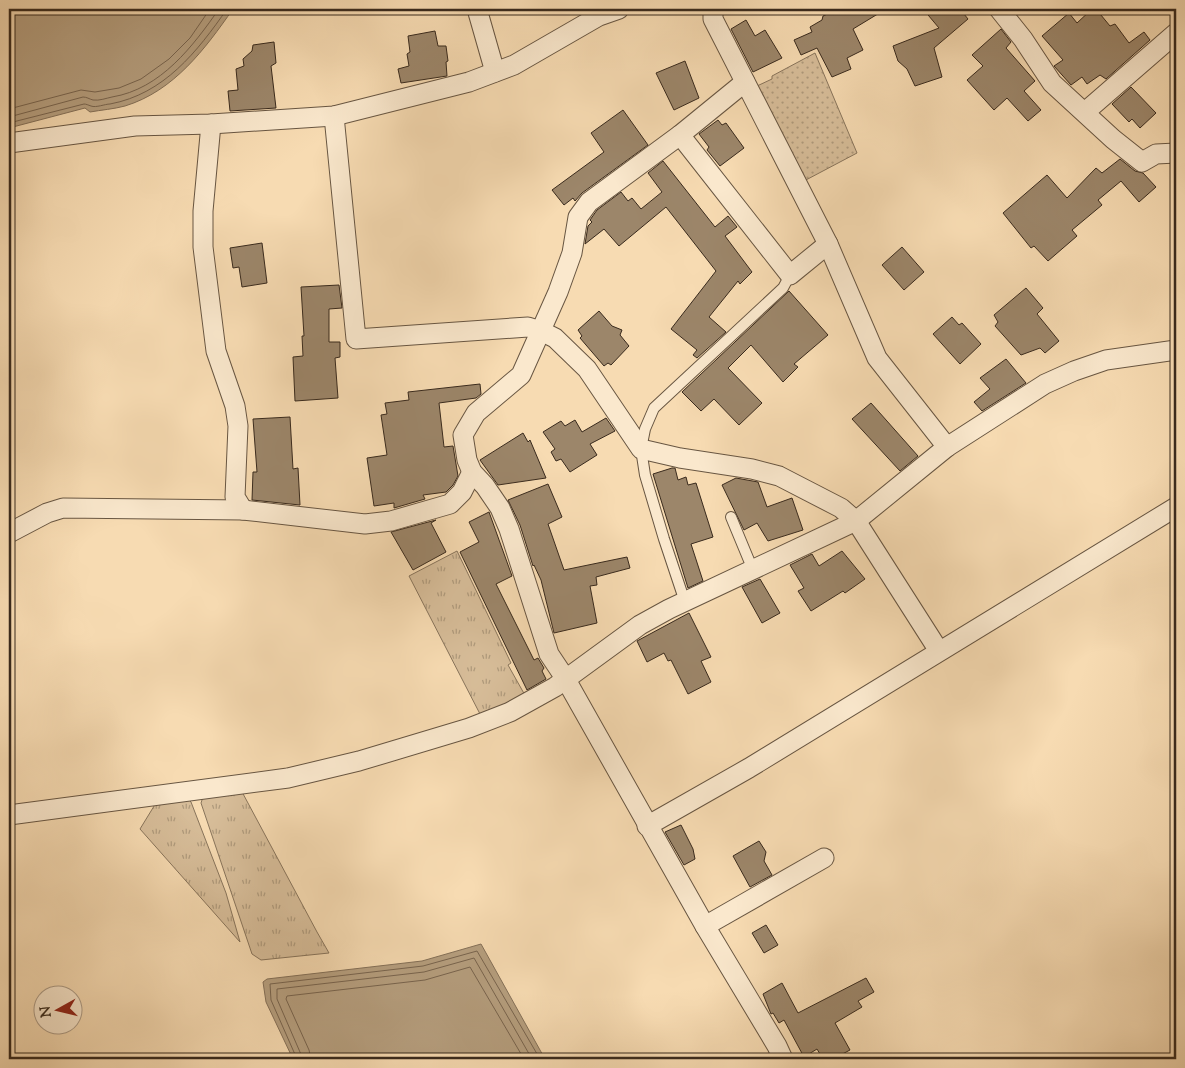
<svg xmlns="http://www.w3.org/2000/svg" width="1185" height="1068" font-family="'Sorts Mill Goudy',serif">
	<defs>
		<pattern id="grass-tufts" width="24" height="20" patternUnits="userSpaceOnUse" patternTransform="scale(1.25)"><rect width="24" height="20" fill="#d7bd99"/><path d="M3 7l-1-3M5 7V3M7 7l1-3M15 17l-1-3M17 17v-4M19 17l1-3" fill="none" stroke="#af9a7c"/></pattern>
		<pattern id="park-dots" width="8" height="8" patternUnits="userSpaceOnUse" patternTransform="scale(1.25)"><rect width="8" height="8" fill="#d7bd99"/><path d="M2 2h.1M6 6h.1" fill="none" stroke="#af9a7c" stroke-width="1.8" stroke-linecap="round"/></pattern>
	</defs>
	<rect width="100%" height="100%" fill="#f7dbb2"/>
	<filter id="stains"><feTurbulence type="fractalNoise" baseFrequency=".004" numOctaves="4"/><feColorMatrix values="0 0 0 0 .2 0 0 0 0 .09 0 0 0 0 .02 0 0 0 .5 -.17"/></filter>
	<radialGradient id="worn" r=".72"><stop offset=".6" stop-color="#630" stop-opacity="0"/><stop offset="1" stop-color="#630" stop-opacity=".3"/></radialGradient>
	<g fill="url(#grass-tufts)" stroke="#88745b">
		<path d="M 457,551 L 511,663 L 508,665 L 526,697 L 480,714 L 409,576 Z"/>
		<path d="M 241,790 L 317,932 L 329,953 L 261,960 L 252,954 L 201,803 L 203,797 Z"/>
		<path d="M 184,795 L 191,802 L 226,893 L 240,942 L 140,829 L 159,798 Z"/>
	</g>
	<path fill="url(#park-dots)" stroke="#88745b" d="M 815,53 L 857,153 L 804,181 L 757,86 L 772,79 L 772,76 Z"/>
	<g fill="#b69f7f" stroke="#847058">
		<path d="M 9,9 L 233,9 C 205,49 174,91 125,106 C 114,109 101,110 90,112 L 85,108 L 9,128 Z"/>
		<path d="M 481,944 L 545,1059 L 293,1059 L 266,1002 L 263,982 L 267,979 L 422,961 Z"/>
	</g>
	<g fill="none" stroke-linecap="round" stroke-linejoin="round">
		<g stroke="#78644e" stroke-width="1">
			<path d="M 9,109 L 81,90 L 95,92 L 119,88 L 141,79 L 169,59 L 190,38 L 210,9"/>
			<path d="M 9,117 L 83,97 C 87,97 89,99 93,100 C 99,101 107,98 112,97 C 161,89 193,46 219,9"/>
			<path d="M 9,123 L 84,104 C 86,104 88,105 91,106 C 96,108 105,104 110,104 C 164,94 197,52 227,9"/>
			<path d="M 297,1059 L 271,1000 L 270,984 L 423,966 L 477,951 L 540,1059"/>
			<path d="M 303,1059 L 277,999 L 277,989 L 424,972 L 474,958 L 532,1059"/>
			<path d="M 311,1059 L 309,1050 L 286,999 L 287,996 L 425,980 L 470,967 L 524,1059"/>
		</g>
	</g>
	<g fill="#9c866a" stroke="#392a1d">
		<path d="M 838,9 L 886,9 L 853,29 L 863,50 L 847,58 L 851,69 L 832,77 L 817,48 L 801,55 L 794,40 L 812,32 L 810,27 L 822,20 L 823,16 Z"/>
		<path d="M 923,9 L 960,9 L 968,19 L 934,48 L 942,77 L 915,86 L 907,69 L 898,61 L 893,46 L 939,28 Z"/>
		<path d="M 1092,9 L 1096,9 L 1110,26 L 1115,24 L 1129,43 L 1144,32 L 1150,40 L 1106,79 L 1100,75 L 1087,84 L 1082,77 L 1071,85 L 1054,66 L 1063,60 L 1042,36 L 1069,13 L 1077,23 Z"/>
		<path d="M 746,20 L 755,36 L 765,30 L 782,58 L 753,72 L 731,29 Z"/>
		<path d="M 1001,29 L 1011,42 L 1006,48 L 1035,81 L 1024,91 L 1041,110 L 1028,121 L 1007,98 L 994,110 L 967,80 L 983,66 L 972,55 Z"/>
		<path d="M 435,31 L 438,46 L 446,46 L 448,61 L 446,62 L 447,76 L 401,83 L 398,69 L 409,66 L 407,54 L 410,52 L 408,36 Z"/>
		<path d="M 274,42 L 276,63 L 271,66 L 276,108 L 230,111 L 228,91 L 238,90 L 236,69 L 244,66 L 243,59 L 252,51 L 253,45 Z"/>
		<path d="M 685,61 L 699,98 L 674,110 L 656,73 Z"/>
		<path d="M 1131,87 L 1156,113 L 1140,128 L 1132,119 L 1129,122 L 1112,104 Z"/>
		<path d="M 623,110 L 648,145 L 582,193 L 575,201 L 573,198 L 564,205 L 552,190 L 604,152 L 591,133 Z"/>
		<path d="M 718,120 L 722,125 L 726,123 L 744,148 L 720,166 L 707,150 L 709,147 L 699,134 Z"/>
		<path d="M 1120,159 L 1135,171 L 1143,173 L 1156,187 L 1139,202 L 1121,181 L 1098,200 L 1102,205 L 1072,230 L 1077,236 L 1048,261 L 1034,246 L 1031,248 L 1003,213 L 1047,175 L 1067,198 L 1096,168 L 1102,173 Z"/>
		<path d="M 663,161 L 715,227 L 728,216 L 737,227 L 725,236 L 752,272 L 740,284 L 738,281 L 709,317 L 726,332 L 697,358 L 693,355 L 697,350 L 671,329 L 716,271 L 666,207 L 619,246 L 604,229 L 585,244 L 588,226 L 592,222 L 590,220 L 597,210 L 621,192 L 628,201 L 632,198 L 641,209 L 662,192 L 648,173 Z"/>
		<path d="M 262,243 L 267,283 L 242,287 L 239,267 L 233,268 L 230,248 Z"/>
		<path d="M 902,247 L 924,272 L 904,290 L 882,265 Z"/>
		<path d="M 339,285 L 342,308 L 329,309 L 329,342 L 340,342 L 340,357 L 335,358 L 338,398 L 295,401 L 293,357 L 303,356 L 302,336 L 304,336 L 301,287 Z"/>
		<path d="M 1026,288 L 1043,308 L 1037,314 L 1059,341 L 1045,353 L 1040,348 L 1021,355 L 995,326 L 998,322 L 994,315 Z"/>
		<path d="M 789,291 L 828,335 L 794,364 L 798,367 L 783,382 L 751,345 L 728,368 L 762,403 L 739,425 L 714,399 L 701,411 L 682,392 Z"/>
		<path d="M 599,311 L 612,326 L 622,330 L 620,335 L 629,346 L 611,365 L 608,363 L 604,366 L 580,338 L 582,336 L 578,330 Z"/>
		<path d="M 952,317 L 959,325 L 962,323 L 981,344 L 960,364 L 933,334 Z"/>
		<path d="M 1006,359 L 1026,383 L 982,411 L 974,402 L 990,389 L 980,378 Z"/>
		<path d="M 480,384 L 481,394 L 476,398 L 439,403 L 444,447 L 453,446 L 458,476 L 453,485 L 446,492 L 423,495 L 425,499 L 394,508 L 394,503 L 374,506 L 367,458 L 387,455 L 381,415 L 387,414 L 385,403 L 409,400 L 408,392 Z"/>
		<path d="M 871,403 L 918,456 L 900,471 L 852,419 Z"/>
		<path d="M 290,417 L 293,469 L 298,468 L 300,505 L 252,500 L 253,472 L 257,472 L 253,419 Z"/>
		<path d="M 606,418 L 615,431 L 590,444 L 597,455 L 570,472 L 561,459 L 556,461 L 551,452 L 555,449 L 543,432 L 561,421 L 565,426 L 575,420 L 582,432 Z"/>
		<path d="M 523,433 L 528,442 L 530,440 L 546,478 L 498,485 L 480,460 Z"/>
		<path d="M 672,468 L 675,468 L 678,480 L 686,477 L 688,485 L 696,483 L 713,537 L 691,544 L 703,581 L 688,588 L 653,474 Z"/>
		<path d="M 736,478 L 758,482 L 767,507 L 792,498 L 803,530 L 768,541 L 757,523 L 744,530 L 722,485 Z"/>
		<path d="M 548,484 L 562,517 L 548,524 L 564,570 L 627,557 L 630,568 L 596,577 L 597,585 L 590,586 L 597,623 L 554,633 L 541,580 L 534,565 L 533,566 L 520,525 L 508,500 Z"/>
		<path d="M 489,512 L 512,576 L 496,584 L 534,660 L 538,658 L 544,668 L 542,671 L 546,679 L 527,690 L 460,552 L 479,542 L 469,522 Z"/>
		<path d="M 436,520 L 431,523 L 446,552 L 413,570 L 391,532 Z"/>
		<path d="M 842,551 L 865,579 L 845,593 L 843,591 L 811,611 L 798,591 L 804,588 L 790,565 L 812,554 L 819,566 Z"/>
		<path d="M 760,579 L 780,613 L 762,623 L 742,587 Z"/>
		<path d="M 689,613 L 711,657 L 701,661 L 711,682 L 688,694 L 671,660 L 668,661 L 664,653 L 647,662 L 637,641 Z"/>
		<path d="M 681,825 L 693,849 L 695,859 L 684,865 L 665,832 Z"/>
		<path d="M 759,841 L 766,852 L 764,861 L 772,875 L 750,887 L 733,856 Z"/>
		<path d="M 766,925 L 778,945 L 764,953 L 752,933 Z"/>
		<path d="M 866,978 L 874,992 L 858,1001 L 862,1007 L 835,1023 L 850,1050 L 833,1059 L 823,1059 L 817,1049 L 804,1057 L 784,1020 L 779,1023 L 773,1013 L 771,1014 L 763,994 L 782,983 L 798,1013 Z"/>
	</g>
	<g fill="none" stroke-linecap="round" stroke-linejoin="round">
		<g stroke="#685642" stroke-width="12">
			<g id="lane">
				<path d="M 731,517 L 753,570"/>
				<path d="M 685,602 L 664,539 L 645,475 L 641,449 L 645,429 L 654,408 L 783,288 L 790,275"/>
			</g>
		</g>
		<g stroke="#685642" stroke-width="21">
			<g id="street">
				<path d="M 477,9 L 495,72"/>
				<path d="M 713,9 L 713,19 L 828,244 L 877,358 L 947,447"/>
				<path d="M 999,9 L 1023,39 L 1052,83 L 1113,139 L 1142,162 L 1156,154 L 1176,153"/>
				<path d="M 745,82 L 680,135 L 589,202 L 578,217 L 572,253 L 558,292 L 521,375 L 476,413 L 463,435 L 467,460 L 472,472 L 485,486 L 500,508 L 509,529 L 549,654 L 565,678 L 705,926 L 777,1046 L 783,1059"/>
				<path d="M 1085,112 L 1176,33"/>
				<path d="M 334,116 L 356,339 L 528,327 L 541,331 L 555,338 L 587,369 L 641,449 L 680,458 L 752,469 L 779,476 L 841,508 L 856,521 L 939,651"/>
				<path d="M 211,124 L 203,211 L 203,247 L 216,351 L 235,406 L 238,426 L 235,497 L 243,510"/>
				<path d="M 680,135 L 790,275 L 828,244"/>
				<path d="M 9,143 L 135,126 L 211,124 L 334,116 L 469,82 L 514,65 L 599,16 L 619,9"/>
				<path d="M 9,533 L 47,513 L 63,508 L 243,510 L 365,524 L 391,521 L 450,504 L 462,492 L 472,472"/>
				<path d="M 9,815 L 288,778 L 359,761 L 469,728 L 510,712 L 555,687 L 640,625 L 669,609 L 856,521 L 947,447 L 1045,384 L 1074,371 L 1106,360 L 1176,350"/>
				<path d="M 647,826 L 749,768 L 1176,507"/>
				<path d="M 705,926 L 824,858"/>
			</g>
		</g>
		<use href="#lane" stroke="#fae8cd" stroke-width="10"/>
		<use href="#street" stroke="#fae8cd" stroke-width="19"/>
	</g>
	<rect width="1185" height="1068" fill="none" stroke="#f7dbb2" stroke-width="30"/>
	<rect x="10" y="10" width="1165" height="1048" fill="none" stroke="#392a1d" stroke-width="2.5"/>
	<rect x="15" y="15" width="1155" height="1038" fill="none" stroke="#392a1d"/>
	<g transform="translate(58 1010) rotate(262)"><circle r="24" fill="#fae8cd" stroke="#ad9c87"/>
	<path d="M0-4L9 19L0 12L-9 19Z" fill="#8f2418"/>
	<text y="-8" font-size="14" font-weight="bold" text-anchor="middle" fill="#392a1d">N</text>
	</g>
	<rect width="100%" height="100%" filter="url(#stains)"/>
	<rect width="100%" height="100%" fill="url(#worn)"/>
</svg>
